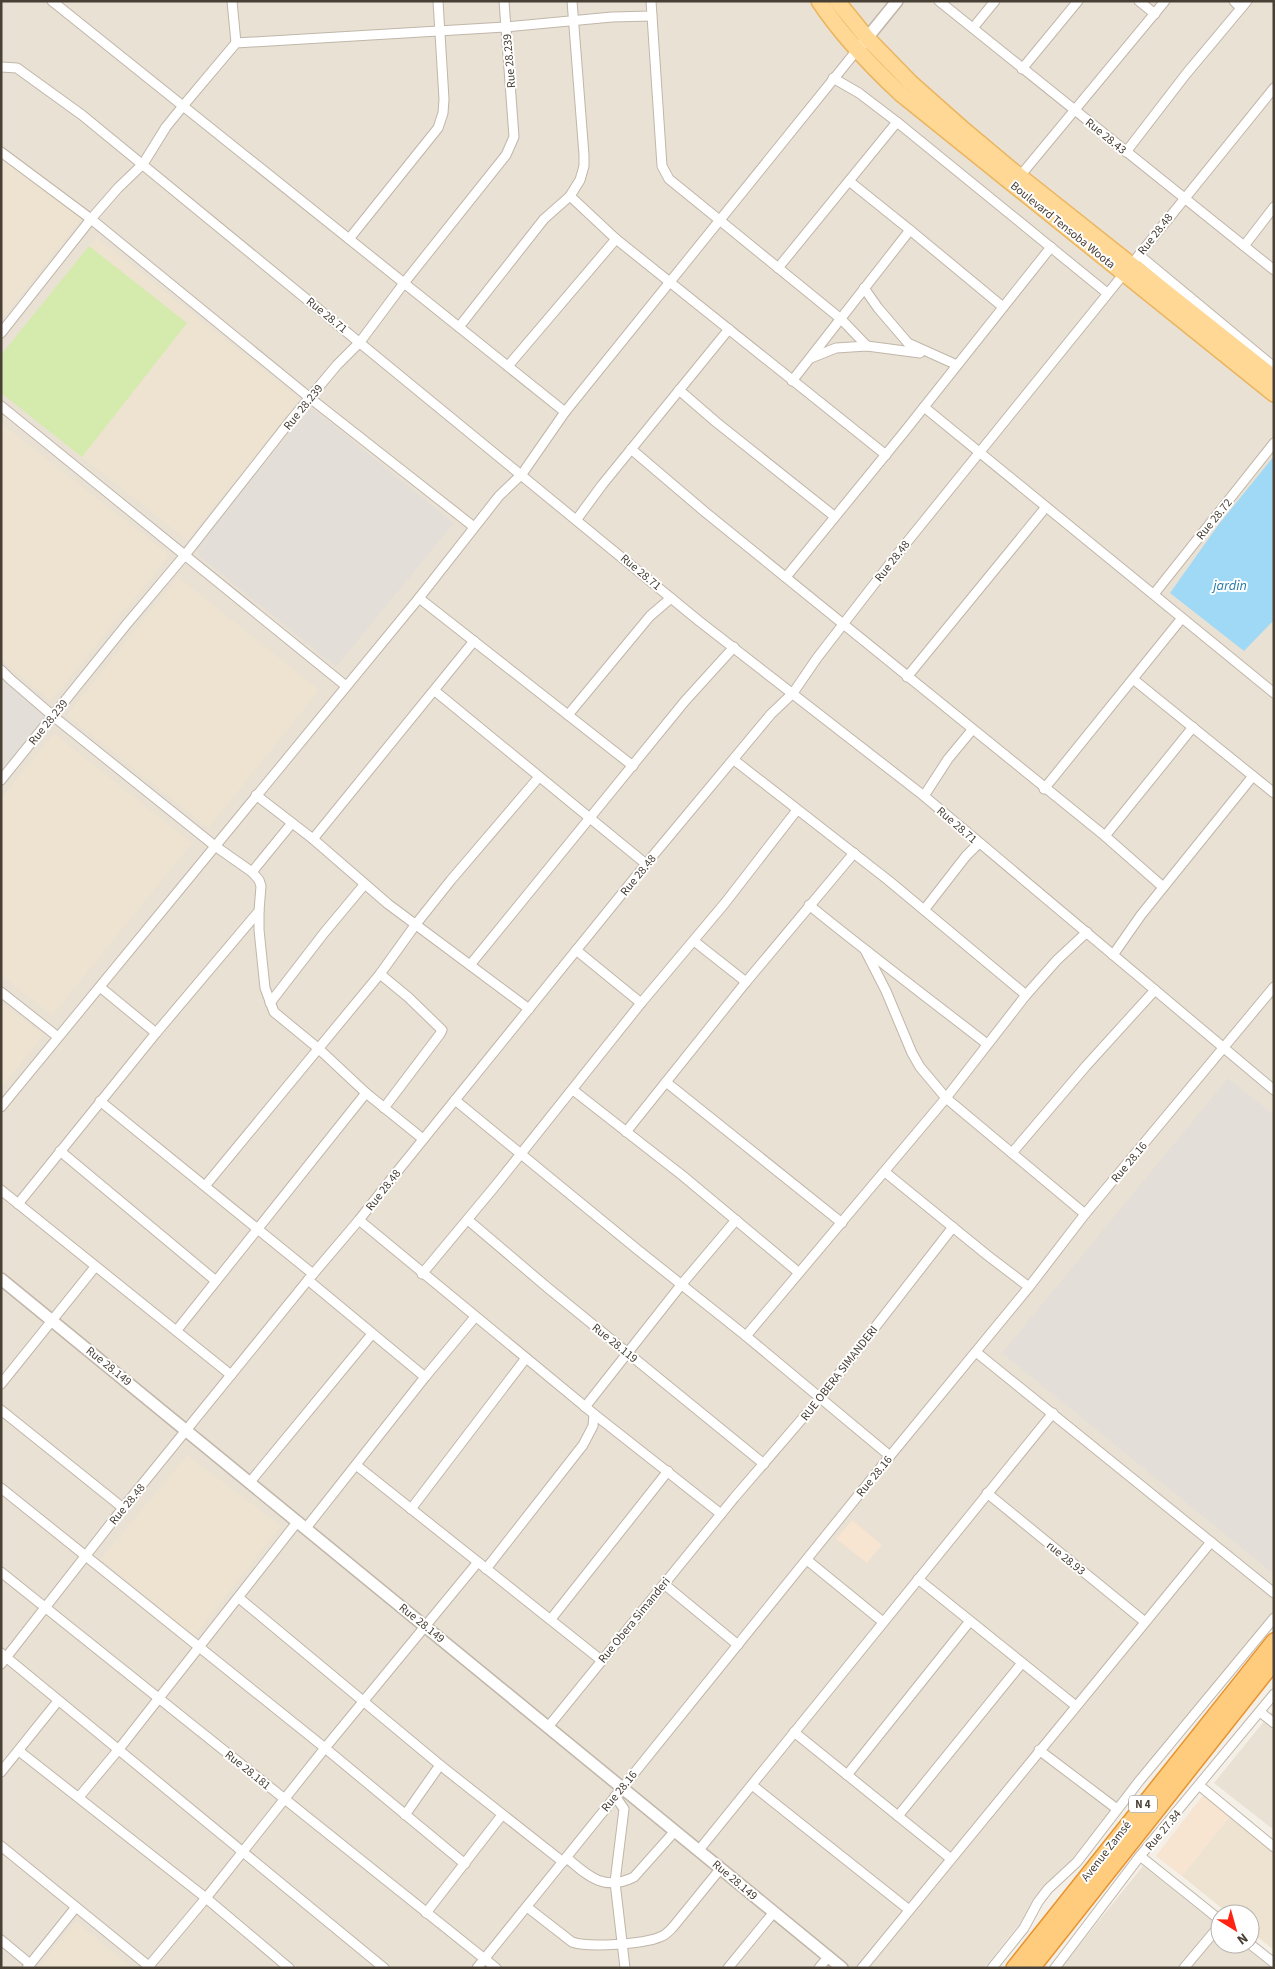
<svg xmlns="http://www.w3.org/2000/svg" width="1275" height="1969" font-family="'Source Sans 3',sans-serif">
	<rect width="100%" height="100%" fill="#f4efe7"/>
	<g fill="#e9e1d4">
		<path d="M 1,1 L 1274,1 L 1274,1610 L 984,1968 L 1,1968 Z"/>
		<path d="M 1274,1709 L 1274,1830 L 1214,1783 Z"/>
		<path d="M 1143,1866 L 1220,1927 L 1220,1944 L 1241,1944 L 1271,1968 L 1061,1968 Z"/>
	</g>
	<g fill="#f7e4d1">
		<path d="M 852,1520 L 882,1545 L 867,1563 L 836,1539 Z"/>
		<path d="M 1205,1793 L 1232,1814 L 1182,1876 L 1156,1856 Z"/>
	</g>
	<g fill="#e4ded8">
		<path d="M 312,408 L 454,523 L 336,667 L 199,556 L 196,547 L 306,413 Z"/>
		<path d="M 1,674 L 48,714 L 1,772 Z"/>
		<path d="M 1228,1078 L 1274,1115 L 1274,1574 L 1002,1353 Z"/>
	</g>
	<g fill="#eee3d0">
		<path d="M 1,157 L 82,218 L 1,320 Z"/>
		<path d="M 96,237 L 300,399 L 187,540 L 1,393 L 1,355 Z"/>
		<path d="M 1,423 L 170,555 L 51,701 L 1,660 Z"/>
		<path d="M 178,577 L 319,690 L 208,828 L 67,715 Z"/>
		<path d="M 54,733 L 192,843 L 52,1016 L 1,975 L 1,798 Z"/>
		<path d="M 1,1002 L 44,1035 L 1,1088 Z"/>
		<path d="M 187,1455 L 281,1526 L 194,1636 L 101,1559 Z"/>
		<path d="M 1232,1814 L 1274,1849 L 1274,1950 L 1250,1931 L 1250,1914 L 1229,1914 L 1182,1876 Z"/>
		<path d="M 76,1921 L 132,1968 L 38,1968 Z"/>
	</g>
	<path fill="#d4ebad" d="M 89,246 L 187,323 L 82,457 L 1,393 L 1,355 Z"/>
	<path fill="#9fd9f5" d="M 1274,456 L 1274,620 L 1244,651 L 1170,593 L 1219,524 Z"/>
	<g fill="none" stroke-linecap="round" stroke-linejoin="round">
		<g stroke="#c0b6a9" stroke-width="11">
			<g id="minor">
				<path d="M 52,1 L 565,412"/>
				<path d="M 232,1 L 236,43"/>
				<path d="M 651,1 L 662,166 L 669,179 L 841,319 L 867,346"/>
				<path d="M 939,1 L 1274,270"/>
				<path d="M 1139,1 L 1155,14"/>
				<path d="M 1234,1 L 1241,8"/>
				<path d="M 973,28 L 995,1"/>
				<path d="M 1,67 L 17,68 L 82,115 L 699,621 L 924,796 L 1274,1090"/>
				<path d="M 1022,69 L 1078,1"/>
				<path d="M 833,78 L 859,93 L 897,122"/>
				<path d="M 1,152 L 91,219 L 310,398 L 474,527"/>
				<path d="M 1126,152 L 1186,74 L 1247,1"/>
				<path d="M 1020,176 L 1165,1"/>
				<path d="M 849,181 L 910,230 L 1003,307"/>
				<path d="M 570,196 L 616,239 L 886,455"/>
				<path d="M 349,239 L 438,128 L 443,113 L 444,99 L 438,1"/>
				<path d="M 1244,246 L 1274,207"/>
				<path d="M 1139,255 L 1274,367"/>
				<path d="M 778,268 L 897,122 L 1107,293"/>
				<path d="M 864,288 L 878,308 L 908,343 L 957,365"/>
				<path d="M 459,327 L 544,219 L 570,196 L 580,180 L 584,166 L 584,155 L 572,1"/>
				<path d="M 1,333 L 91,219 L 118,188 L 143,164 L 166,127 L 183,106 L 236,43 L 505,27 L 612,17 L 652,16"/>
				<path d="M 811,358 L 836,348 L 867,346 L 920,353"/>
				<path d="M 508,366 L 616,239"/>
				<path d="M 792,381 L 910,230"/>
				<path d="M 679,390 L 716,422 L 834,516"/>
				<path d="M 1,406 L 346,686"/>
				<path d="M 924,407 L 1274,693"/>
				<path d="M 631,449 L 705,512 L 1105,836 L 1163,887"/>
				<path d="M 577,519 L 602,485 L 729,329"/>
				<path d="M 786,577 L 905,431 L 1051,247"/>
				<path d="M 1154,594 L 1274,443"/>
				<path d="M 419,598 L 633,766"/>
				<path d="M 1,670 L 10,679 L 53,716 L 215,846 L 252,872 L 259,880 L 261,886 L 259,911 L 156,1033 L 18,1204"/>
				<path d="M 907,677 L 1046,507"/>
				<path d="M 1133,679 L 1274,793"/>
				<path d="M 435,691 L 646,864"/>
				<path d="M 568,715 L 650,616 L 671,598"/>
				<path d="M 734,760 L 888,880 L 1026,995"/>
				<path d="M 1,780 L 126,625 L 185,555 L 291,420 L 337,365 L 360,342 L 404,283 L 506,155 L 514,137 L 504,1"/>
				<path d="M 1044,789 L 1182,618"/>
				<path d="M 256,795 L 313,839 L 388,904 L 529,1009"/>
				<path d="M 924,796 L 948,759 L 972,730"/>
				<path d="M 1105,836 L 1193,727"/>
				<path d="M 313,839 L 474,641"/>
				<path d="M 252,872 L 292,823"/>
				<path d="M 809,905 C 868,953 928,998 987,1044"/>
				<path d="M 924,910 L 966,856 L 979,843"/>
				<path d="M 259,911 L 259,930 L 265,988 L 274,1012 L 319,1049 L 366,1093 L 423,1139"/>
				<path d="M 694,941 L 746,982"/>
				<path d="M 576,950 L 641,1003"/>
				<path d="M 865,950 L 886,991 L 912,1053 L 920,1067 L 946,1098 L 1085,1214"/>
				<path d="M 1113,955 L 1141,915 L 1253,776"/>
				<path d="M 470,965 L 685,701 L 734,647"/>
				<path d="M 380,974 L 408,997 L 442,1030 L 440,1034 L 384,1108"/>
				<path d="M 100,987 L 156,1033"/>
				<path d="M 1,992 L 58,1037"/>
				<path d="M 270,1003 L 324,933 L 364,885"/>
				<path d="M 666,1082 L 842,1223"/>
				<path d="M 573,1090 L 683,1176 L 798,1272"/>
				<path d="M 455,1100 L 638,1250 L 746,1336 L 890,1456"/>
				<path d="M 100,1101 L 313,1274"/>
				<path d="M 1,1107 L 419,598 L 499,496 L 522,474 L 565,412 L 857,50"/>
				<path d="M 626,1132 L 746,982 L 854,853"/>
				<path d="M 60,1151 L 216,1281"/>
				<path d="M 1012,1153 L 1086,1066 L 1155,990"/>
				<path d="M 885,1172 L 987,1255 L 1029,1287"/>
				<path d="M 205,1186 L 380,974 L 416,924 L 451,880 L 539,777"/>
				<path d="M 1,1190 L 231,1375"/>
				<path d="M 359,1220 L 594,1414 L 721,1514"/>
				<path d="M 468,1220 L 548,1288 L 764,1464"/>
				<path d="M 422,1274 L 496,1185 L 641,1003 L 725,903 L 797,810"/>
				<path d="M 308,1280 L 425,1377"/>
				<path d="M 177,1330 L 366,1093"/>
				<path d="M 746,1336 L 946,1098 L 1026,995 L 1057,960 L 1087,932"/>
				<path d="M 976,1352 L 1274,1593"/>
				<path d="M 1,1384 L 95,1267"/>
				<path d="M 585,1407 L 681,1285 L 736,1220"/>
				<path d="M 1,1410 L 123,1508"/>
				<path d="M 356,1465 L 601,1660"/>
				<path d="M 250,1482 L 372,1334"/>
				<path d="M 1,1488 L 325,1748 L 465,1864"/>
				<path d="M 987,1493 L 1145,1622"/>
				<path d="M 411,1509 L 526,1358"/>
				<path d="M 306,1528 L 425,1377 L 475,1317"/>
				<path d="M 807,1560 L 883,1622"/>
				<path d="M 486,1569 L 583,1445 L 593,1426 L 594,1414"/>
				<path d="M 1,1572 L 496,1968"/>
				<path d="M 918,1579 L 1076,1706"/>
				<path d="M 664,1584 L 738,1645"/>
				<path d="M 239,1598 L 440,1765 L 563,1862"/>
				<path d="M 551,1619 L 668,1471"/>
				<path d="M 1,1653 L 384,1968"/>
				<path d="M 1,1664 L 123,1508 L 308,1280 L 359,1220 L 396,1173 L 646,864 L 771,714 L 793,693 L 817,658 L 899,552 L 1274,88"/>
				<path d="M 1260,1712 L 1274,1723"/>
				<path d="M 548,1727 L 734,1498 L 820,1398 L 953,1227"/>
				<path d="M 794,1732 L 950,1858"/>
				<path d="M 1039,1750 L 1117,1809"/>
				<path d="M 19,1751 L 206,1898 L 289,1968"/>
				<path d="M 1,1772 L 58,1701"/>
				<path d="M 847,1775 L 970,1621"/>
				<path d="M 752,1785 L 908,1909"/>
				<path d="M 1200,1786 L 1274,1847"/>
				<path d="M 615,1796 L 624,1809 L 615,1882 L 625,1968"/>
				<path d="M 79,1797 L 119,1749 L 298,1521"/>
				<path d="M 405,1815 L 440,1765"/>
				<path d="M 898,1816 L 1022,1663"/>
				<path d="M 1,1846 L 151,1968"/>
				<path d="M 699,1850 L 1053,1413"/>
				<path d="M 1140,1856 L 1220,1920"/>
				<path d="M 567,1858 C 588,1876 604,1892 634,1877 L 675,1831"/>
				<path d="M 527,1907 L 572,1942 C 589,1948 644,1944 660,1937 C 666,1935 669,1931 673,1927 L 721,1868"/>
				<path d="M 426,1913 L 502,1815"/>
				<path d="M 1,1940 L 30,1964"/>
				<path d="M 1250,1944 L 1274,1963"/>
				<path d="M 149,1966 L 206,1898 L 325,1748 L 478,1562"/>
				<path d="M 27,1968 L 76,1907"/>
				<path d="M 477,1968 L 890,1456 L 1029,1287 L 1085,1214 L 1274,987"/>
				<path d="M 728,1968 L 774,1912"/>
				<path d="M 819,1968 L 828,1957"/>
				<path d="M 862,1968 L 1211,1542"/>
				<path d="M 992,1968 L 1024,1928 L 1038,1902 L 1048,1889 L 1077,1862 L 1140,1780 L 1274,1618"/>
				<path d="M 1055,1968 L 1140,1856 L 1274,1694"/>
				<path d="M 1184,1968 L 1220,1925"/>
			</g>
		</g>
		<g stroke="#c0b6a9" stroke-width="14">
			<g id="tertiary">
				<path d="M 863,43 L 897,1"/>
				<path d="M 1,1279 L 842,1968"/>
			</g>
		</g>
		<g stroke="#ebb55e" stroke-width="18">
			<g id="primary">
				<path d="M 819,1 C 842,36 871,66 901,94 L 1274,394"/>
				<path d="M 837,1 L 867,38 L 911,83 L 964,130 L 1013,171 L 1274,378"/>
			</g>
		</g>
		<g stroke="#e7932e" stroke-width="18">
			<g id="trunk">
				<path d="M 1014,1968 L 1274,1641"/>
				<path d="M 1032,1968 L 1274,1662"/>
			</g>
		</g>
		<use href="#minor" stroke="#fff" stroke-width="9"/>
		<use href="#tertiary" stroke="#fff" stroke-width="11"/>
		<use href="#primary" stroke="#ffd895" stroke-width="15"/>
		<use href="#trunk" stroke="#ffcc7e" stroke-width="15"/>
	</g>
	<g text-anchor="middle" stroke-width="4" stroke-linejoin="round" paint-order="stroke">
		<rect fill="#fff" stroke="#7f7972" stroke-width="1" x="1129" y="1795.5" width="28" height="17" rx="4"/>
		<g font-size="11" font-weight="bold" fill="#483f35">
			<text x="1143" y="1808">N 4</text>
		</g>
		<g font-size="12" fill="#483f35" stroke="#fff">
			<text transform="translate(509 61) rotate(-95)" y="4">Rue 28.239</text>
			<text transform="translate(1106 136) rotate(39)" y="4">Rue 28.43</text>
			<text transform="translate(1063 225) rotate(39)" y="4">Boulevard Tensoba Woota</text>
			<text transform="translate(1155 234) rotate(-52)" y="4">Rue 28.48</text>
			<text transform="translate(327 315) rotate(39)" y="4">Rue 28.71</text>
			<text transform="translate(303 407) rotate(-51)" y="4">Rue 28.239</text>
			<text transform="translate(1214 519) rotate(-51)" y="4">Rue 28.72</text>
			<text transform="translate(892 561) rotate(-52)" y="4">Rue 28.48</text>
			<text transform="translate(641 572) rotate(40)" y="4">Rue 28.71</text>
			<text transform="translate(48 722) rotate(-51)" y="4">Rue 28.239</text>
			<text transform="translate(957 825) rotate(41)" y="4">Rue 28.71</text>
			<text transform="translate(638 875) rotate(-51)" y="4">Rue 28.48</text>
			<text transform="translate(1129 1162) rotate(-50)" y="4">Rue 28.16</text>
			<text transform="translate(383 1190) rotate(-52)" y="4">Rue 28.48</text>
			<text transform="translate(615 1343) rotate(39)" y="4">Rue 28.119</text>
			<text transform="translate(109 1366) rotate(39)" y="4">Rue 28.149</text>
			<text transform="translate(839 1373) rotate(-52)" y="4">RUE OBERA SIMANDERI</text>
			<text transform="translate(874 1476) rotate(-51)" y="4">Rue 28.16</text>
			<text transform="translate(127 1504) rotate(-51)" y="4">Rue 28.48</text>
			<text transform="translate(1066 1558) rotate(39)" y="4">rue 28.93</text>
			<text transform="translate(634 1620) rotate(-51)" y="4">Rue Obera Simanderi</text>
			<text transform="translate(422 1623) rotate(39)" y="4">Rue 28.149</text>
			<text transform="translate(248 1770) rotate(39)" y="4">Rue 28.181</text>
			<text transform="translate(619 1791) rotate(-51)" y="4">Rue 28.16</text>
			<text transform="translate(1163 1830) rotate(-50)" y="4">Rue 27.84</text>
			<text transform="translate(1106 1851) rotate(-52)" y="4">Avenue Zamsé</text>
			<text transform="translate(735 1880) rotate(40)" y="4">Rue 28.149</text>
		</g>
		<g font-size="14" font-style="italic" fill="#257daa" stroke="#fff">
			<text x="1230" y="590">jardin</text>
		</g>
	</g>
	<rect width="1275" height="1969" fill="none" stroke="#483f35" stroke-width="5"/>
	<g transform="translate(1235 1929) rotate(143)"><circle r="24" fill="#ffffff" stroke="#b6b2ae"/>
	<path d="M0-4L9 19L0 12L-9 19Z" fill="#ff2313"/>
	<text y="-8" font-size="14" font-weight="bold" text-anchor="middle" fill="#483f35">N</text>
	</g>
</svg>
